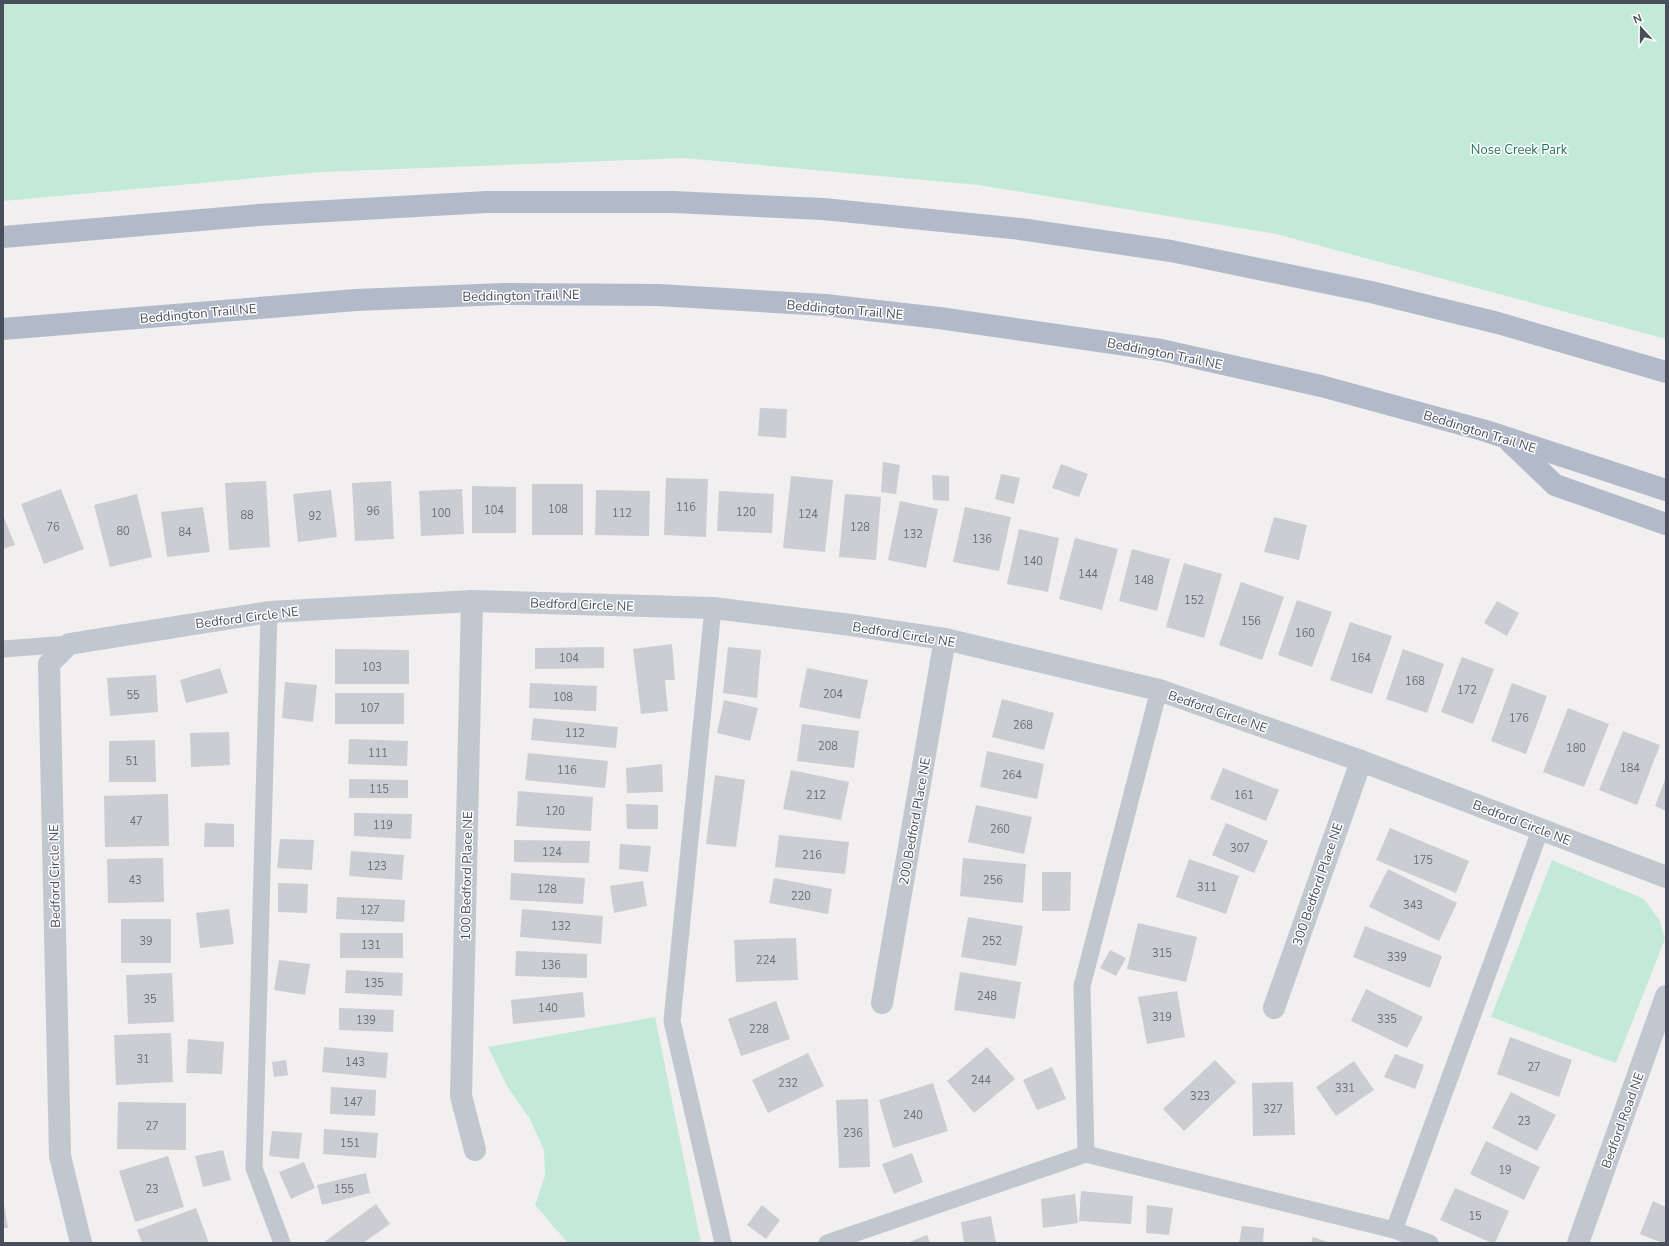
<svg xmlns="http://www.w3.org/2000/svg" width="1669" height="1246" font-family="'Nunito Sans',sans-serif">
	<rect width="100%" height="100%" fill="#f1efef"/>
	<g fill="#c3ead8">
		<path d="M 3,3 L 1666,3 L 1666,339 L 1276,234 L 979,185 L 684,158 L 321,172 L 3,201 Z"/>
		<path d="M 1552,860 L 1644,899 L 1660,921 L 1665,939 L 1616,1063 L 1491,1017 Z"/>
		<path d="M 655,1017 L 701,1243 L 568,1243 L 535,1205 L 545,1176 L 544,1150 L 530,1119 L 507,1086 L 488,1047 Z"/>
	</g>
	<g fill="#cccdd3">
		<path d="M 760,408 L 787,409 L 786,438 L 758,436 Z"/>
		<path d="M 883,462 L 900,465 L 896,494 L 881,492 Z"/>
		<path d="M 1061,464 L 1088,474 L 1079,497 L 1052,488 Z"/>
		<path d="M 1001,474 L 1020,478 L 1014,504 L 995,499 Z"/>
		<path d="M 932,475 L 949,476 L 949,501 L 933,500 Z"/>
		<path d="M 791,476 L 833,480 L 825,552 L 783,548 Z"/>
		<path d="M 666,478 L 708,479 L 706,537 L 664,535 Z"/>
		<path d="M 266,481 L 270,547 L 229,550 L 225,483 Z"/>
		<path d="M 391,481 L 394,539 L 355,541 L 352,483 Z"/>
		<rect x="532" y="484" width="51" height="51"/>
		<path d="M 472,486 L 516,487 L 516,533 L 472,533 Z"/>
		<path d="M 61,489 L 84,549 L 44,564 L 21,504 Z"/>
		<path d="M 462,489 L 464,534 L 421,536 L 419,491 Z"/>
		<path d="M 331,490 L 337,537 L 298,542 L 293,494 Z"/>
		<path d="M 596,490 L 650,491 L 649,536 L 595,535 Z"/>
		<path d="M 719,491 L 774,494 L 772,533 L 717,531 Z"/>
		<path d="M 137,494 L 152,557 L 110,567 L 94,505 Z"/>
		<path d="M 845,494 L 881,497 L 876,560 L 839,557 Z"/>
		<path d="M 900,501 L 938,509 L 926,568 L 888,560 Z"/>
		<path d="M 203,507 L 210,552 L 167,557 L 161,512 Z"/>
		<path d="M 965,507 L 1011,517 L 999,571 L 953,562 Z"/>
		<path d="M 3,515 L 15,545 L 3,549 Z"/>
		<path d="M 1274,517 L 1307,525 L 1299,560 L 1264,552 Z"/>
		<path d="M 1019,529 L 1059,538 L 1048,592 L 1007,584 Z"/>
		<path d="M 1075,538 L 1118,549 L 1102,610 L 1059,599 Z"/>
		<path d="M 1132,549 L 1170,559 L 1157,611 L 1119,601 Z"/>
		<path d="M 1184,563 L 1222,574 L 1204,638 L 1166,627 Z"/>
		<path d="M 1241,582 L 1284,597 L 1262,660 L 1219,645 Z"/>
		<path d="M 1297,600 L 1332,612 L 1312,667 L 1278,655 Z"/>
		<path d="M 1497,601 L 1519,613 L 1507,636 L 1484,623 Z"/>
		<path d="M 1350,622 L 1392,636 L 1372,694 L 1330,680 Z"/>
		<path d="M 672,644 L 675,680 L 665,680 L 668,711 L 641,714 L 633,649 Z"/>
		<path d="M 604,647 L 604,668 L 535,669 L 535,648 Z"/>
		<path d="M 728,647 L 761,650 L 757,698 L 723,693 Z"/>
		<path d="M 335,649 L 409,650 L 409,684 L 335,684 Z"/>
		<path d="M 1403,649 L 1444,664 L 1427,713 L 1386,699 Z"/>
		<path d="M 1462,657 L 1494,669 L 1473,724 L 1441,712 Z"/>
		<path d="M 220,668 L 228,693 L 186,703 L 180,680 Z"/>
		<path d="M 807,668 L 868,680 L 860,719 L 799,707 Z"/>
		<path d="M 156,675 L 158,712 L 110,716 L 107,678 Z"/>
		<path d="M 285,682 L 317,685 L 313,722 L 282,718 Z"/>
		<path d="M 530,683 L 597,686 L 596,711 L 529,708 Z"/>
		<path d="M 1512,683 L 1547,696 L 1526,754 L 1491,741 Z"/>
		<rect x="335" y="693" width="69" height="31"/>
		<path d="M 1002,699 L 1054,713 L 1044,750 L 992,737 Z"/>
		<path d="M 724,700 L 758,708 L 750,741 L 717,733 Z"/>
		<path d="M 1568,708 L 1609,724 L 1584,787 L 1543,772 Z"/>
		<path d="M 533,718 L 618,727 L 616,748 L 531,740 Z"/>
		<path d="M 802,724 L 859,731 L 854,768 L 797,761 Z"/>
		<path d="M 1623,731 L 1660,745 L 1637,805 L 1599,790 Z"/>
		<path d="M 229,732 L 230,765 L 191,767 L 190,733 Z"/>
		<path d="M 349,739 L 408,741 L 407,766 L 348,764 Z"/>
		<path d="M 155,740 L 156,782 L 109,782 L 109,741 Z"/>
		<path d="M 987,751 L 1044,764 L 1037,799 L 980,787 Z"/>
		<path d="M 528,753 L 608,761 L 605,788 L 525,780 Z"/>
		<path d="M 662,764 L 663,792 L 627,793 L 626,768 Z"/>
		<path d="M 1223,768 L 1279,790 L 1266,821 L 1210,799 Z"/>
		<path d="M 791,770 L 849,782 L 841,820 L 783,809 Z"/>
		<path d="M 715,775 L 745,780 L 736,847 L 706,844 Z"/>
		<path d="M 1666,777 L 1666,811 L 1655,806 Z"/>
		<path d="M 349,779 L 408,780 L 408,798 L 349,798 Z"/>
		<path d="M 518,791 L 593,797 L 591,831 L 516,826 Z"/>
		<path d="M 168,794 L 169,846 L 105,847 L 104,796 Z"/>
		<path d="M 626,804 L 658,805 L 658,829 L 627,829 Z"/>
		<path d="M 976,805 L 1032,817 L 1024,854 L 968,842 Z"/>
		<path d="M 354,813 L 412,814 L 411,839 L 354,836 Z"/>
		<path d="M 205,823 L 234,824 L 234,847 L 204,847 Z"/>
		<path d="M 1226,823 L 1268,841 L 1254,873 L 1212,855 Z"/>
		<path d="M 1390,828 L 1469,861 L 1456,893 L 1376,860 Z"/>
		<path d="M 779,835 L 849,842 L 845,874 L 775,867 Z"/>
		<path d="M 280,839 L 314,840 L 312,870 L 277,868 Z"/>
		<path d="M 514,840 L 590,841 L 589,863 L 514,862 Z"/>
		<path d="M 620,844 L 651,846 L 648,872 L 619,869 Z"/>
		<path d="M 351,851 L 404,855 L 402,880 L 349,876 Z"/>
		<path d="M 163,858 L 164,902 L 108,903 L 107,859 Z"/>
		<path d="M 963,858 L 1026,864 L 1023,903 L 960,896 Z"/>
		<path d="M 1189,859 L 1239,876 L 1226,914 L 1176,897 Z"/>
		<path d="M 1388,869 L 1457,903 L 1439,941 L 1369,907 Z"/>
		<path d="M 1042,872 L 1071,872 L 1070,911 L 1042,911 Z"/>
		<path d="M 511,873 L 585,878 L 583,904 L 510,900 Z"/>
		<path d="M 774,878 L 832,889 L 828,914 L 769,903 Z"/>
		<path d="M 643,881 L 647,906 L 614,913 L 610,886 Z"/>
		<path d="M 278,883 L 308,884 L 307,913 L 278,912 Z"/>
		<path d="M 337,897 L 405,900 L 404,922 L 336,919 Z"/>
		<path d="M 229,909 L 234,944 L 200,948 L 196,913 Z"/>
		<path d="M 522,909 L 603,916 L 601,944 L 520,937 Z"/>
		<path d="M 968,917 L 1023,926 L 1016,966 L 961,957 Z"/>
		<rect x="121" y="919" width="50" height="44"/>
		<path d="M 1138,923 L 1197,937 L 1186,982 L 1127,969 Z"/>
		<path d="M 1365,926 L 1442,956 L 1430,988 L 1353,957 Z"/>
		<rect x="340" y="933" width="63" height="25"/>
		<path d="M 796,938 L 798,980 L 736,982 L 734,940 Z"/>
		<path d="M 1110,950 L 1126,958 L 1116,976 L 1100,968 Z"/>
		<path d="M 516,951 L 587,954 L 587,978 L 515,976 Z"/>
		<path d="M 279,960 L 310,964 L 305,995 L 274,990 Z"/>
		<path d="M 346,970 L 403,973 L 402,996 L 345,993 Z"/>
		<path d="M 960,972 L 1021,982 L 1015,1019 L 954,1010 Z"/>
		<path d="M 172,973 L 174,1022 L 128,1024 L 126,975 Z"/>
		<path d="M 1366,989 L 1423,1017 L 1407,1048 L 1351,1021 Z"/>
		<path d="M 1177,991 L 1185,1037 L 1147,1044 L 1138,997 Z"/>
		<path d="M 583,992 L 585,1017 L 513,1024 L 511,1000 Z"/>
		<path d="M 776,1001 L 790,1039 L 741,1056 L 728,1019 Z"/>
		<path d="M 339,1008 L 394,1010 L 393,1032 L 339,1030 Z"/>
		<path d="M 171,1033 L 173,1082 L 116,1085 L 114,1035 Z"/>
		<path d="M 1510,1037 L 1572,1060 L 1559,1097 L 1497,1074 Z"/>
		<path d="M 188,1039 L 224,1042 L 222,1074 L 186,1073 Z"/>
		<path d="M 324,1047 L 388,1053 L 386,1078 L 322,1072 Z"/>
		<path d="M 987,1047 L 1015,1079 L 974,1113 L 947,1081 Z"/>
		<path d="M 808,1053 L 824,1086 L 768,1113 L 752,1080 Z"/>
		<path d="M 1395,1054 L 1424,1065 L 1415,1089 L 1384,1077 Z"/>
		<path d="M 286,1060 L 288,1075 L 274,1077 L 272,1062 Z"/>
		<path d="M 1215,1060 L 1236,1082 L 1184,1131 L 1163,1109 Z"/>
		<path d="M 1354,1061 L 1374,1090 L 1336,1116 L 1316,1087 Z"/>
		<path d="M 1052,1067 L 1066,1099 L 1037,1110 L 1023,1080 Z"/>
		<path d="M 1293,1082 L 1295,1135 L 1253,1136 L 1252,1083 Z"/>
		<path d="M 933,1083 L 948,1131 L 893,1148 L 879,1100 Z"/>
		<path d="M 331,1087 L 376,1090 L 375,1116 L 330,1114 Z"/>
		<path d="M 1511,1092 L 1556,1115 L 1537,1151 L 1492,1128 Z"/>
		<path d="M 868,1099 L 870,1167 L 839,1168 L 836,1100 Z"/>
		<path d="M 118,1102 L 186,1103 L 186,1150 L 117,1149 Z"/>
		<path d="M 324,1129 L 378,1133 L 376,1158 L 323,1154 Z"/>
		<path d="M 272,1131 L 302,1133 L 299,1159 L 269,1156 Z"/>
		<path d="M 1486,1141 L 1540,1167 L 1524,1200 L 1470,1174 Z"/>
		<path d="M 223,1150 L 231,1180 L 203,1187 L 195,1156 Z"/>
		<path d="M 912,1153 L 923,1182 L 894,1194 L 882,1164 Z"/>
		<path d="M 168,1156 L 184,1207 L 135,1222 L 119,1171 Z"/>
		<path d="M 304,1162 L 315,1188 L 291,1199 L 279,1172 Z"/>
		<path d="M 366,1173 L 370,1193 L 322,1205 L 317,1185 Z"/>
		<path d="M 1455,1188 L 1509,1211 L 1495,1243 L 1492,1243 L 1440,1220 Z"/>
		<path d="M 1081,1191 L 1133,1196 L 1131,1224 L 1079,1221 Z"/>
		<path d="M 1075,1194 L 1078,1223 L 1043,1228 L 1041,1199 Z"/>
		<path d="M 3,1198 L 8,1228 L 3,1228 Z"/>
		<path d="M 1653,1201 L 1666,1207 L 1666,1243 L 1662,1243 L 1640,1234 Z"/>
		<path d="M 376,1204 L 390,1224 L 363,1243 L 323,1243 Z"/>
		<path d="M 762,1205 L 780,1220 L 766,1239 L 747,1225 Z"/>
		<path d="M 1147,1205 L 1173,1208 L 1169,1235 L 1146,1233 Z"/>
		<path d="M 196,1208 L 209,1243 L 142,1243 L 137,1230 Z"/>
		<path d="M 991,1216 L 996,1243 L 964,1243 L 961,1222 Z"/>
		<path d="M 1242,1226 L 1264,1228 L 1263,1243 L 1239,1243 Z"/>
		<path d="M 927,1235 L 930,1243 L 907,1243 Z"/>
		<path d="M 1313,1237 L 1331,1243 L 1311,1243 Z"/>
	</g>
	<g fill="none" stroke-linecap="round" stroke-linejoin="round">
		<g stroke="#c1c7cf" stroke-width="17">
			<path d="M 713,608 L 672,1021 L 723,1243"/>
			<path d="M 269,612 L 254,1168 L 282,1243"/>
			<path d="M 3,649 L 69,644"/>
			<path d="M 1086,1154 L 1082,986 L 1159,690"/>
			<path d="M 1394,1230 L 1541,828"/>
			<path d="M 827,1243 L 1086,1154 L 1394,1230 L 1430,1243"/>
		</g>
		<g stroke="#c1c7cf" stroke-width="22">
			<path d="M 472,601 L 461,1096 L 475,1150"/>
			<path d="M 882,1003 L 945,639"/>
			<path d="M 1274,1008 L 1361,761"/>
			<path d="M 81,1243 L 60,1156 L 49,664 L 69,644 L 269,612 L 472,601 L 713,608 L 851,625 L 945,639 L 1159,690 L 1361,761 L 1666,877"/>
			<path d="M 1578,1243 L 1666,996"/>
		</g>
		<g stroke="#b2baca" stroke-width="22">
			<path d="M 3,237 L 258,215 L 487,202 L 673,202 L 823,209 L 1020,229 L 1171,251 L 1371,292 L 1498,323 L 1666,372"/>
			<path d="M 3,329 L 356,300 L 503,294 L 658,295 L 825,305 L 939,318 L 1161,350 L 1321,386 L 1486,431 L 1666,490"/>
			<path d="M 1510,442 L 1555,485 L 1666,524"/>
		</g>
	</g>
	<g text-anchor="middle" stroke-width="3" stroke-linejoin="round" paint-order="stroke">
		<g font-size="11" fill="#6a6e78">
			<text x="686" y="511">116</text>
			<text x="558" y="513">108</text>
			<text x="494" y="514">104</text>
			<text x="373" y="515">96</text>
			<text x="746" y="516">120</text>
			<text x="441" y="517">100</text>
			<text x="622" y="517">112</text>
			<text x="808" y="518">124</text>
			<text x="247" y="519">88</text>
			<text x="315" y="520">92</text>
			<text x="53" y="531">76</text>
			<text x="860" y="531">128</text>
			<text x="123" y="535">80</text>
			<text x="185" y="536">84</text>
			<text x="913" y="538">132</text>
			<text x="982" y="543">136</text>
			<text x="1033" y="565">140</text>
			<text x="1088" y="578">144</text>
			<text x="1144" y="584">148</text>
			<text x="1194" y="604">152</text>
			<text x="1251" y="625">156</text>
			<text x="1305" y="637">160</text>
			<text x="569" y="662">104</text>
			<text x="1361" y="662">164</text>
			<text x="372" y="671">103</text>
			<text x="1415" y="685">168</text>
			<text x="1467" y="694">172</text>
			<text x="833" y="698">204</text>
			<text x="133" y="699">55</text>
			<text x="563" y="701">108</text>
			<text x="370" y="712">107</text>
			<text x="1519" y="722">176</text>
			<text x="1023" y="729">268</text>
			<text x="575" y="737">112</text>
			<text x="828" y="750">208</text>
			<text x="1576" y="752">180</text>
			<text x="378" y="757">111</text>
			<text x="132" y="765">51</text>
			<text x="1630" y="772">184</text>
			<text x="567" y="774">116</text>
			<text x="1012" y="779">264</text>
			<text x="379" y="793">115</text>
			<text x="816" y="799">212</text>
			<text x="1244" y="799">161</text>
			<text x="555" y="815">120</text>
			<text x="136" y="825">47</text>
			<text x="383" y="829">119</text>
			<text x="1000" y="833">260</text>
			<text x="1240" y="852">307</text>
			<text x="552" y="856">124</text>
			<text x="812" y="859">216</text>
			<text x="1423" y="864">175</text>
			<text x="377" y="870">123</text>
			<text x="135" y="884">43</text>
			<text x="993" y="884">256</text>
			<text x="1207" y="891">311</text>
			<text x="547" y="893">128</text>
			<text x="801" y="900">220</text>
			<text x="1413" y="909">343</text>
			<text x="370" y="914">127</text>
			<text x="561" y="930">132</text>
			<text x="146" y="945">39</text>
			<text x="992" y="945">252</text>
			<text x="371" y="949">131</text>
			<text x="1162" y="957">315</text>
			<text x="1397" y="961">339</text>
			<text x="766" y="964">224</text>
			<text x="551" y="969">136</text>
			<text x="374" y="987">135</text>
			<text x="987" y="1000">248</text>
			<text x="150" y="1003">35</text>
			<text x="548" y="1012">140</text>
			<text x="1162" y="1021">319</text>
			<text x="1387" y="1023">335</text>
			<text x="366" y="1024">139</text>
			<text x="759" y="1033">228</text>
			<text x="143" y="1063">31</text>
			<text x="355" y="1066">143</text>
			<text x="1534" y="1071">27</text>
			<text x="981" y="1084">244</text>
			<text x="788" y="1087">232</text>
			<text x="1345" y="1092">331</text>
			<text x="1200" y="1100">323</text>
			<text x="353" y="1106">147</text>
			<text x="1273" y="1113">327</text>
			<text x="913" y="1119">240</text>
			<text x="1524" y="1125">23</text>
			<text x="152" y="1130">27</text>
			<text x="853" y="1137">236</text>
			<text x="350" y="1147">151</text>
			<text x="1505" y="1174">19</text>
			<text x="152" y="1193">23</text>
			<text x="344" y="1193">155</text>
			<text x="1475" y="1220">15</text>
		</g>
		<g font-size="13" fill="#227359" stroke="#fff">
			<text x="1519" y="154">Nose Creek Park</text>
		</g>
		<g font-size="13" fill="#494f5a" stroke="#fff">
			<text transform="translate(521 295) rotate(-1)" y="5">Beddington Trail NE</text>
			<text transform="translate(845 309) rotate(5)" y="5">Beddington Trail NE</text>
			<text transform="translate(198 313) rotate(-5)" y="5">Beddington Trail NE</text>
			<text transform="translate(1165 353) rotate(11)" y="5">Beddington Trail NE</text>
			<text transform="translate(1480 431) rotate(17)" y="5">Beddington Trail NE</text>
			<text transform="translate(582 604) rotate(2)" y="5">Bedford Circle NE</text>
			<text transform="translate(247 617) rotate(-7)" y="5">Bedford Circle NE</text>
			<text transform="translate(904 634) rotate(9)" y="5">Bedford Circle NE</text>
			<text transform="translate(1218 711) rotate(19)" y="5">Bedford Circle NE</text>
			<text transform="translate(914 821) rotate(-80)" y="5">200 Bedford Place NE</text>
			<text transform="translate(1522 822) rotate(21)" y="5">Bedford Circle NE</text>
			<text transform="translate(54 876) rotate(-91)" y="5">Bedford Circle NE</text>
			<text transform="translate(466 876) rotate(-89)" y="5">100 Bedford Place NE</text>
			<text transform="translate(1317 884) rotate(-71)" y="5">300 Bedford Place NE</text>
			<text transform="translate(1622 1120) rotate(-70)" y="5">Bedford Road NE</text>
		</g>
	</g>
	<rect width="1669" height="1246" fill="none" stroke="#494f5a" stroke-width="8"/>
	<g transform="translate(1641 28) rotate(339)" stroke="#ffffff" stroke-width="3" paint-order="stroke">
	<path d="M0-3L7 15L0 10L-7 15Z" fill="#494f5a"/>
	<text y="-6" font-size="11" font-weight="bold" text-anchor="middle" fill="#494f5a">N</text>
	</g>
</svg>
